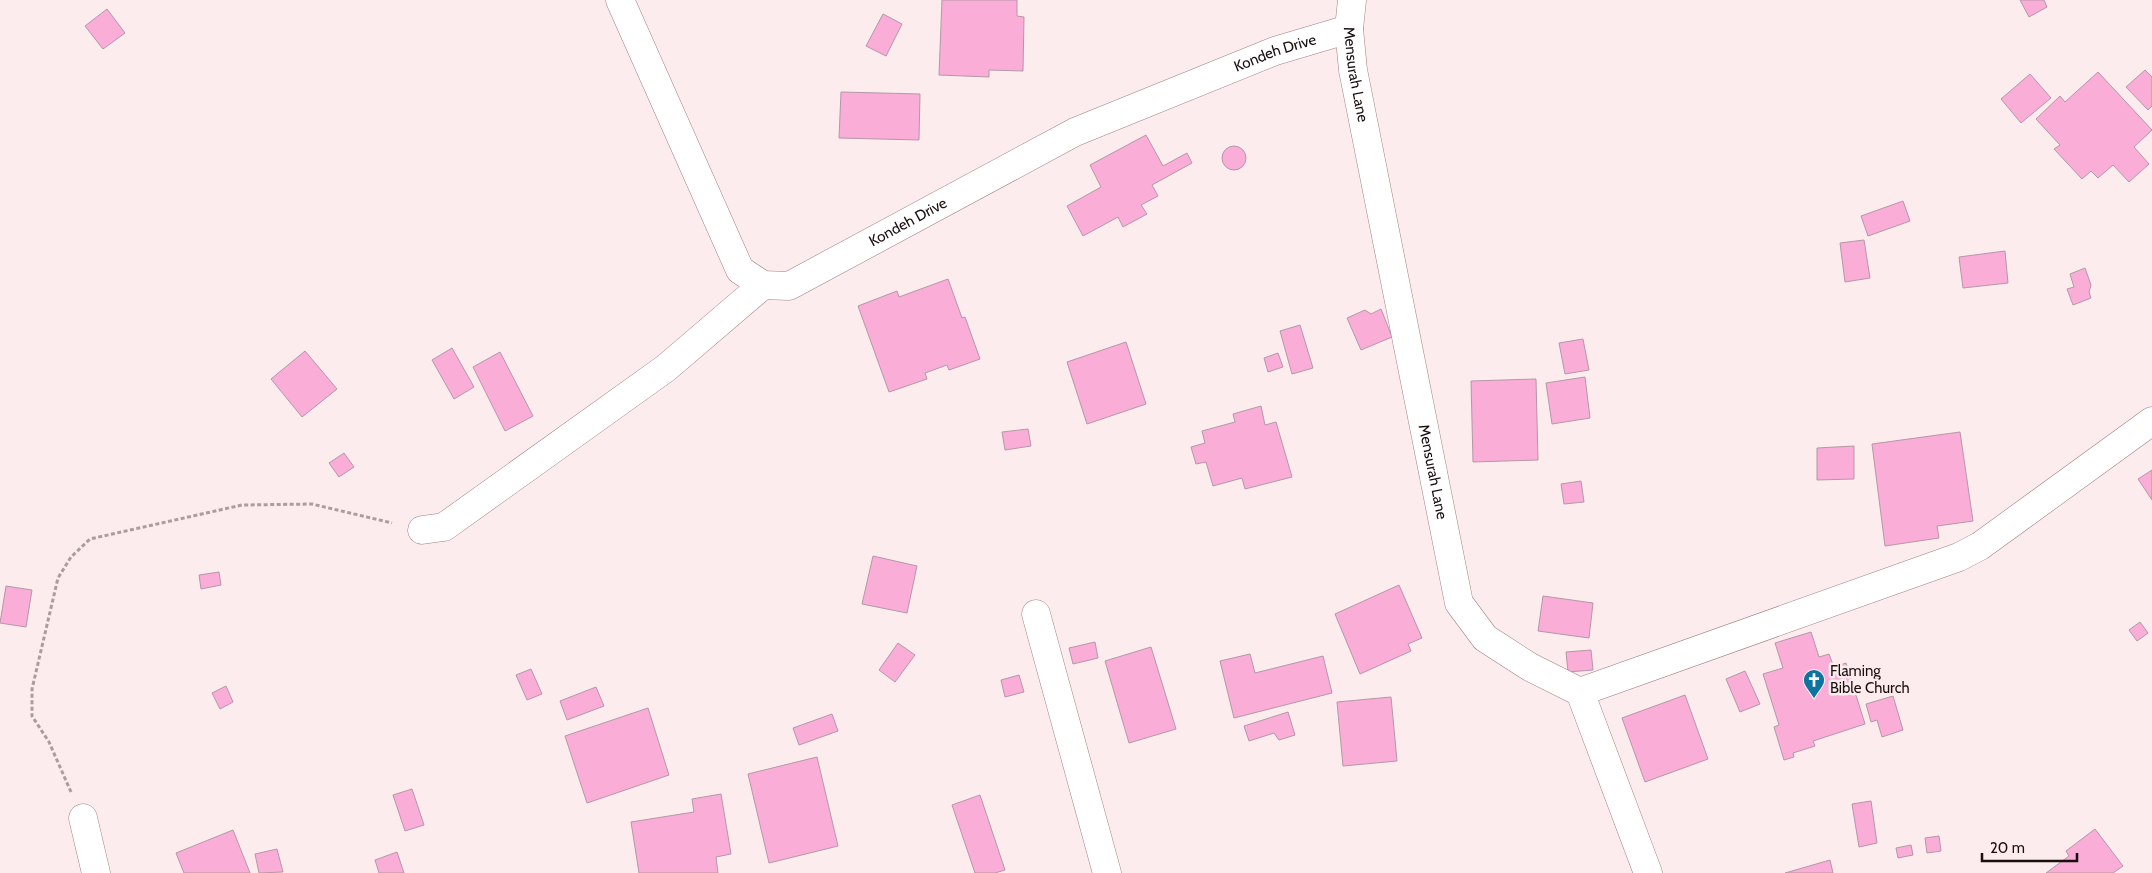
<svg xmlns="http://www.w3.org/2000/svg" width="2152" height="873" font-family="Cabin,sans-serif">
	<rect width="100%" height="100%" fill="#fceced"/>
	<g fill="#f9add7" stroke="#b697a7">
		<path d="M 942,0 L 1017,0 L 1017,16 L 1024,17 L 1023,71 L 989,70 L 989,77 L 939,75 Z"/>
		<path d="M 2020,0 L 2044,0 L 2047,7 L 2029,17 Z"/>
		<path d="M 107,9 L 125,33 L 103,49 L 85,26 Z"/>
		<path d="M 883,14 L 902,24 L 886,56 L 866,46 Z"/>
		<path d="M 2145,70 L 2152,77 L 2152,106 L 2148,110 L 2126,87 Z"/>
		<path d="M 2098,72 L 2152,130 L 2134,147 L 2149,164 L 2129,182 L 2113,165 L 2098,178 L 2091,171 L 2082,179 L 2054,149 L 2060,145 L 2036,119 L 2060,96 L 2065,102 Z"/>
		<path d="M 2030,74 L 2051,98 L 2021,123 L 2001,99 Z"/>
		<path d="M 841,92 L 920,94 L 919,140 L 839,138 Z"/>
		<path d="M 1146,135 L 1163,166 L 1187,153 L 1192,163 L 1152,185 L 1158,196 L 1141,205 L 1147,214 L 1123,227 L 1118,217 L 1083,236 L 1067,206 L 1101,187 L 1090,165 Z"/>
		<circle cx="1234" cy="158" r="12"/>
		<path d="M 1903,201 L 1910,221 L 1868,236 L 1861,216 Z"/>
		<path d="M 1864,240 L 1870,278 L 1845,282 L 1840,243 Z"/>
		<path d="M 2005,251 L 2008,283 L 1963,288 L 1959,257 Z"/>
		<path d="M 2085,268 L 2091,285 L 2089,292 L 2091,298 L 2073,305 L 2067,289 L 2074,287 L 2070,274 Z"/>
		<path d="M 948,279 L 962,318 L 965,317 L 980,359 L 949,370 L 947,365 L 925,373 L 927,379 L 889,392 L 858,306 L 897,291 L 899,297 Z"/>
		<path d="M 1381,309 L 1392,337 L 1361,350 L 1347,318 L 1365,310 L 1371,314 Z"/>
		<path d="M 1300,325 L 1313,368 L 1292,374 L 1280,331 Z"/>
		<path d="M 1583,339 L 1589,370 L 1565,374 L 1559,343 Z"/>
		<path d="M 1126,342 L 1146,404 L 1087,424 L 1067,362 Z"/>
		<path d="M 452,348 L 474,387 L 454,399 L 432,360 Z"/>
		<path d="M 305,351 L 337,389 L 302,417 L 271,379 Z"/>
		<path d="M 500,352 L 533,416 L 505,431 L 473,367 Z"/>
		<path d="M 1278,353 L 1283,367 L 1268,372 L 1264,358 Z"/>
		<path d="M 1585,377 L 1590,418 L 1552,424 L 1546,383 Z"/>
		<path d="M 1536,379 L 1538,460 L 1473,462 L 1471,381 Z"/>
		<path d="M 1261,406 L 1265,425 L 1276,422 L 1292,477 L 1245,489 L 1242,478 L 1213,486 L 1206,462 L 1196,464 L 1191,447 L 1205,443 L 1202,431 L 1235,422 L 1233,414 Z"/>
		<path d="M 1028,429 L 1031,446 L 1005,450 L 1002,432 Z"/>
		<path d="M 1960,432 L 1973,521 L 1937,526 L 1939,538 L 1885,546 L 1872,444 Z"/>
		<path d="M 1854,446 L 1854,479 L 1817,480 L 1817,448 Z"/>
		<path d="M 344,453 L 354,467 L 339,477 L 329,463 Z"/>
		<path d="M 2152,470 L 2152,500 L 2138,479 Z"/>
		<path d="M 1581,481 L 1584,502 L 1564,504 L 1561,484 Z"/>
		<path d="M 873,556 L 917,566 L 907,613 L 862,604 Z"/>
		<path d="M 219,572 L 221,585 L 201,589 L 199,575 Z"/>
		<path d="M 1399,585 L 1422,638 L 1408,644 L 1411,651 L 1360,674 L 1335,614 Z"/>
		<path d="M 6,586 L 32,590 L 26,627 L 0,623 Z"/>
		<path d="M 1543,596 L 1593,603 L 1589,638 L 1538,631 Z"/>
		<path d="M 2140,622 L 2148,633 L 2137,641 L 2129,630 Z"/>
		<path d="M 1811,632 L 1819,657 L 1829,654 L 1834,667 L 1846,663 L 1865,724 L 1813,741 L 1815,746 L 1793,753 L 1794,757 L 1784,760 L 1774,727 L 1779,725 L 1763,674 L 1783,668 L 1775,643 Z"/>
		<path d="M 1095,642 L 1098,658 L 1073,664 L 1069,648 Z"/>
		<path d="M 898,643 L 915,655 L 895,682 L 879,670 Z"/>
		<path d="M 1151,647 L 1176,729 L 1129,743 L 1105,661 Z"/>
		<path d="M 1591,650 L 1593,670 L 1568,672 L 1566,652 Z"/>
		<path d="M 1250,654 L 1255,673 L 1323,656 L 1332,693 L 1234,718 L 1220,661 Z"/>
		<path d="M 531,669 L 542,694 L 527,700 L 516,675 Z"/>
		<path d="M 1745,671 L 1760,704 L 1740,712 L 1726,679 Z"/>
		<path d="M 1019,675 L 1024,692 L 1005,697 L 1001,680 Z"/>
		<path d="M 226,686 L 233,702 L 220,709 L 212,693 Z"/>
		<path d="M 596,687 L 604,706 L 567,720 L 560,701 Z"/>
		<path d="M 1685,695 L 1708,759 L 1645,782 L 1622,718 Z"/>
		<path d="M 1893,696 L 1903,730 L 1882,737 L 1877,720 L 1871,722 L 1866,704 Z"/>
		<path d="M 1391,697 L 1397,761 L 1343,766 L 1337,702 Z"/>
		<path d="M 648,708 L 669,775 L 587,803 L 565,736 Z"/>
		<path d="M 1288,712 L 1295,735 L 1279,740 L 1274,733 L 1249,741 L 1244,726 Z"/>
		<path d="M 832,714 L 838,731 L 799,745 L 793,728 Z"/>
		<path d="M 817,757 L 838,846 L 769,863 L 748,774 Z"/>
		<path d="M 412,789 L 424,825 L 405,831 L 393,795 Z"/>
		<path d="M 721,794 L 731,854 L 716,857 L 718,873 L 639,873 L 631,822 L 694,812 L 692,799 Z"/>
		<path d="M 980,795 L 1005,870 L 995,873 L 975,873 L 952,805 Z"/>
		<path d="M 1871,801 L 1877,843 L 1859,847 L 1852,804 Z"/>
		<path d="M 2095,829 L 2123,866 L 2113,873 L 2046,873 L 2069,856 L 2066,851 Z"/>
		<path d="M 233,830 L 250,873 L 184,873 L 176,853 Z"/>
		<path d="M 1939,836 L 1941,851 L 1927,853 L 1925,838 Z"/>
		<path d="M 1911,845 L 1913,855 L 1898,858 L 1896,848 Z"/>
		<path d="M 277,849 L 283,872 L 259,873 L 255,854 Z"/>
		<path d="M 397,852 L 404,873 L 379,873 L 375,860 Z"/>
		<path d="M 1830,860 L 1833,873 L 1785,873 Z"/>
	</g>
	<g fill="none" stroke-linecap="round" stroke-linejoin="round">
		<g stroke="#a28083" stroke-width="29">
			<g id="minor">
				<path id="s1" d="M 620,0 L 740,270 L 763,285 L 789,286 L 1075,132 L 1275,51 L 1349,29"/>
				<path id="s2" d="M 1352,0 L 1349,29 L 1353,70 L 1459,603 L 1485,638 L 1530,667 L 1580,692 L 1648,873"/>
				<path d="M 422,530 L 444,527 L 666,368 L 763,285"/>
				<path d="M 1036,614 L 1107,873"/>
				<path d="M 1580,692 L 1959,557 L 1980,546 L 2152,421"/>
				<path d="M 83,818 L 96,873"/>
			</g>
		</g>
		<path stroke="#ab9d9e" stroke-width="3" stroke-dasharray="4 2.5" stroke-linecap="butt" d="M 71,792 L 49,742 L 32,716 L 32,689 L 58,578 L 71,557 L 90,539 L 242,505 L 312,504 L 392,523"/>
		<use href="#minor" stroke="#fff" stroke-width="28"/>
	</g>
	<defs>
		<g id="church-pin" transform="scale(1.125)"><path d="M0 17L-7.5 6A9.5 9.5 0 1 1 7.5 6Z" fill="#0d739f" stroke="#fceced"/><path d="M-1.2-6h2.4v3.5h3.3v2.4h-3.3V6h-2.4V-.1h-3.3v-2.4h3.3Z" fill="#fff"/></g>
	</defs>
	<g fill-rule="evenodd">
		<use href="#church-pin" x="1814" y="680"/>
	</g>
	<g text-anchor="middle" stroke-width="5" stroke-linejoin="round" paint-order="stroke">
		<g font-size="15" fill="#1a0e0f" stroke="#fceced">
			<text dy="5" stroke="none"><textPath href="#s1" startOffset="889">Kondeh Drive</textPath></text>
			<text dy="5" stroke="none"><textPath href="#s2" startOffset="75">Mensurah Lane</textPath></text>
			<text dy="5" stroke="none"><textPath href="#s1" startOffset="484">Kondeh Drive</textPath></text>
			<text dy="5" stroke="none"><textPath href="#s2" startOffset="480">Mensurah Lane</textPath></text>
		</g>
		<g font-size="15" fill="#1a0e0f" stroke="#fceced" text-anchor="start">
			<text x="1830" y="676">Flaming<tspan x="1830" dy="17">Bible Church</tspan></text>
		</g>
	</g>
	<path d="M1982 853v8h95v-8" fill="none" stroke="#1a0e0f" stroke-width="2.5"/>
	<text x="1990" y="853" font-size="15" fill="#1a0e0f" stroke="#fceced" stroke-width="4" paint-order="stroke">20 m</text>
</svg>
